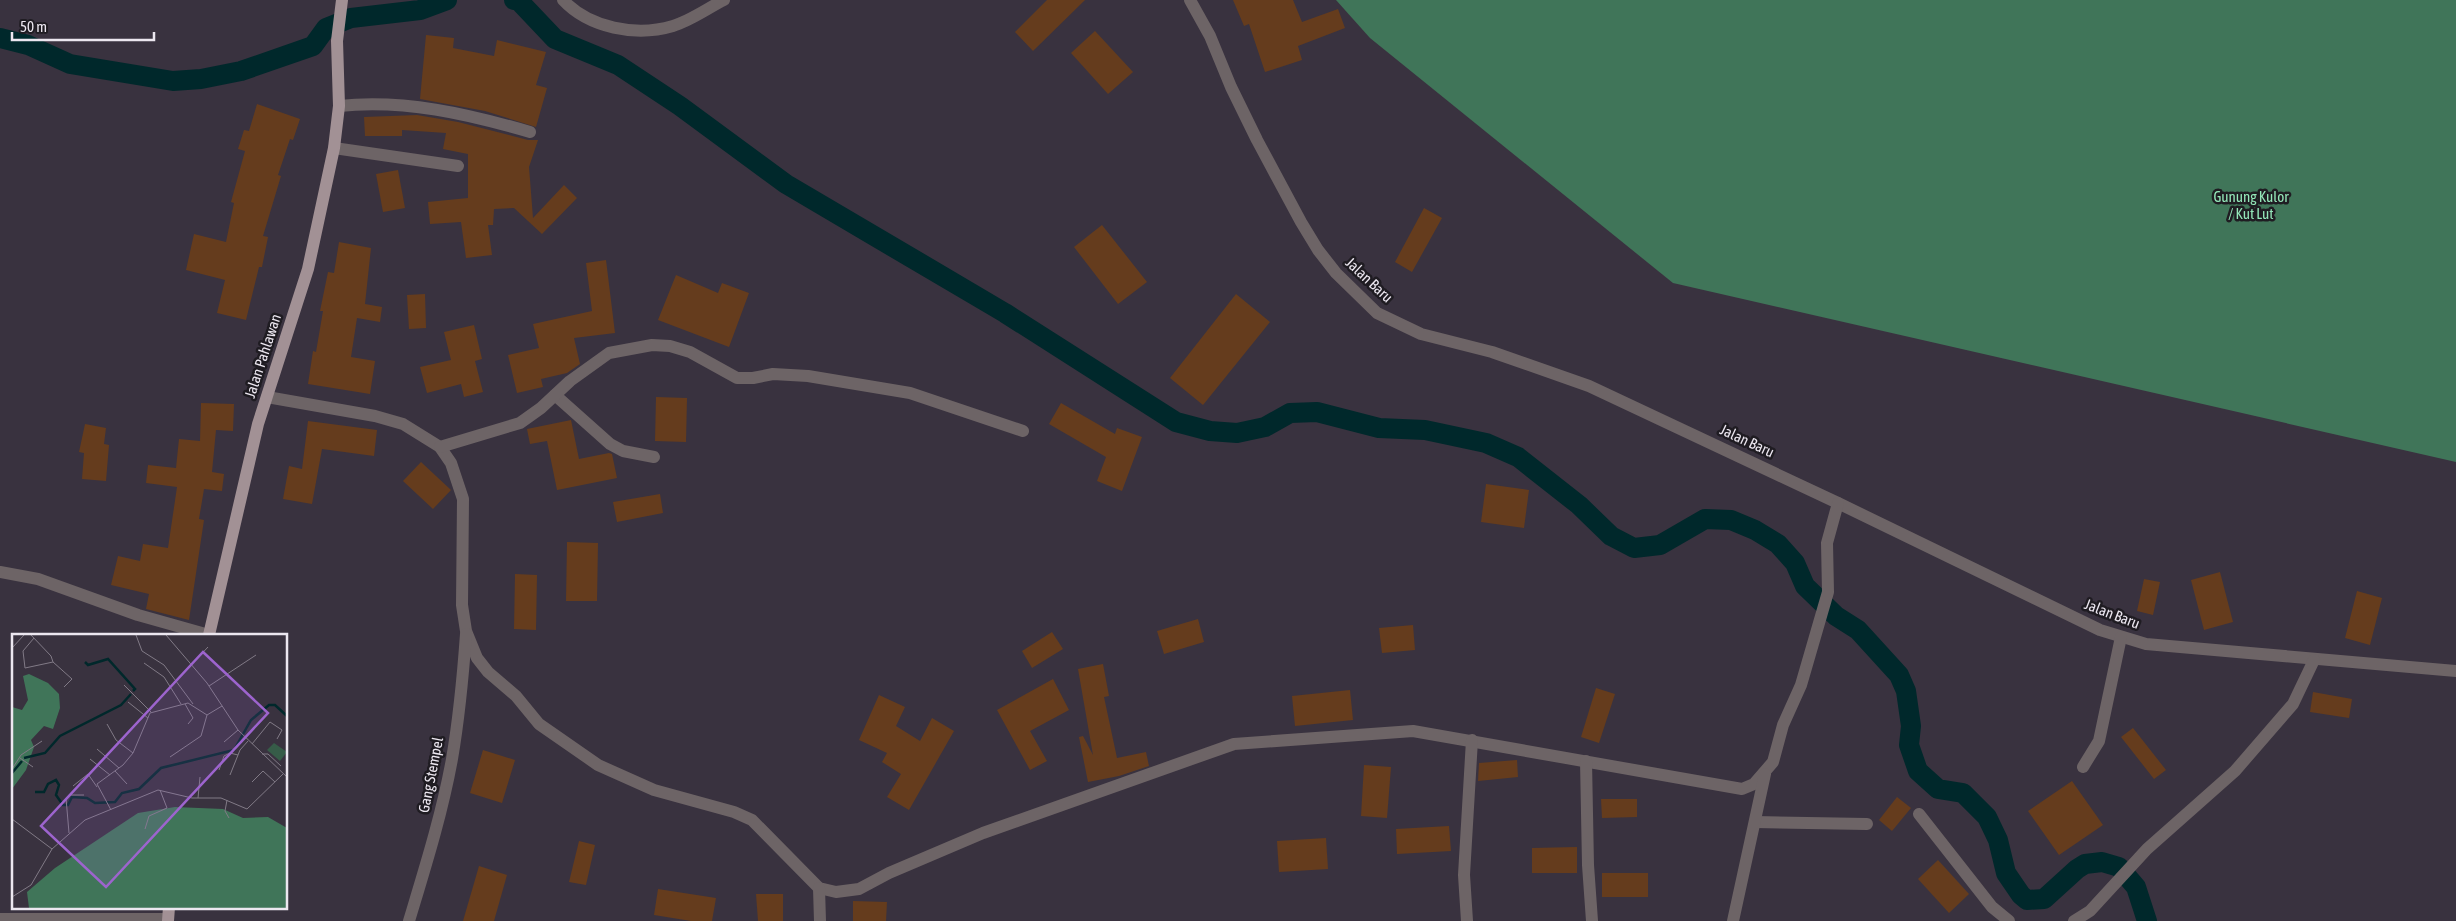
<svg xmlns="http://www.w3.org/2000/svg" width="2456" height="921" font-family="'Asap Condensed',sans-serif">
	<rect width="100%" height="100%" fill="#39323f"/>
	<path fill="#407559" d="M 1336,0 L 2456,0 L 2456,462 L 1673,283 L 1370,38 Z"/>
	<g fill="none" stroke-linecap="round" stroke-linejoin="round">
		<g stroke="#00282b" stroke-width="20">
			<path d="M 514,0 L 519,1 L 555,39 L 618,65 L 680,106 L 786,184 L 1005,313 L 1176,422 L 1210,431 L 1237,433 L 1265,427 L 1290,413 L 1317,412 L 1379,428 L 1425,430 L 1486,443 L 1518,457 L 1579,505 L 1611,536 L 1634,548 L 1660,545 L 1705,519 L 1731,520 L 1755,530 L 1778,544 L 1795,563 L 1805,586 L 1836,616 L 1858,630 L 1899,675 L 1906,691 L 1911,726 L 1909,745 L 1918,771 L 1938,789 L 1963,793 L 1987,817 L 1998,840 L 2006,873 L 2021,895 L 2027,900 L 2044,899 L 2077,869 L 2085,864 L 2102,862 L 2119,867 L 2136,887 L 2147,921"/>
			<path d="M 0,38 L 28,45 L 70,64 L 173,81 L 201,79 L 241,71 L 313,46 L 326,28 L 351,18 L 420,10 L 447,0"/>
		</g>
	</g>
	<g fill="#653c1d">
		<path d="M 1047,0 L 1085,0 L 1033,51 L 1015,32 Z"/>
		<path d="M 1233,0 L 1293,0 L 1302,22 L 1338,9 L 1345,28 L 1298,46 L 1302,60 L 1265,72 L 1249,24 L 1244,26 Z"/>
		<path d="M 1095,31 L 1133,72 L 1108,94 L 1071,53 Z"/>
		<path d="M 426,35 L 454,38 L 453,48 L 494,56 L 497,40 L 546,52 L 536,85 L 547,88 L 536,127 L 485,111 L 420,99 Z"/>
		<path d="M 257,104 L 300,119 L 293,140 L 290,139 L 278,175 L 281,176 L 263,236 L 268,237 L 262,267 L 259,267 L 246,320 L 217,313 L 225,280 L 186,270 L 194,234 L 226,242 L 234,203 L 231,202 L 245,151 L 238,149 L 244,130 L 249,131 Z"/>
		<path d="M 417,115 L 458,122 L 528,140 L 538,140 L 529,167 L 533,218 L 564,185 L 577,198 L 542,234 L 514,208 L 494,209 L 493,225 L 488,225 L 492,255 L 466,258 L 461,222 L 430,224 L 428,202 L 468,198 L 468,154 L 443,149 L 446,133 L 402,130 L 402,136 L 365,136 L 364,117 Z"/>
		<path d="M 398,170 L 405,208 L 383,212 L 376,174 Z"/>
		<path d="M 1424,208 L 1442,218 L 1412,272 L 1395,262 Z"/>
		<path d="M 1102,225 L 1147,282 L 1118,304 L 1074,247 Z"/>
		<path d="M 339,242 L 371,248 L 365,304 L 382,307 L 380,322 L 357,318 L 351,357 L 375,361 L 370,394 L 308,384 L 313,351 L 316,352 L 323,311 L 320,311 L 328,272 L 334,273 Z"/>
		<path d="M 606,260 L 615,333 L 574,338 L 580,364 L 567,373 L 541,379 L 543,387 L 517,393 L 508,355 L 539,348 L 533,324 L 592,311 L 586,263 Z"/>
		<path d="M 676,275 L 718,293 L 722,283 L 749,293 L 729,347 L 658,320 Z"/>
		<path d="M 425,294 L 426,328 L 409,329 L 407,295 Z"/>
		<path d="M 1236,294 L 1270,322 L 1203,405 L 1170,378 Z"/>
		<path d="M 474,325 L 482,359 L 475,361 L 483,392 L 464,397 L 461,384 L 427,393 L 420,367 L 451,360 L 444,332 Z"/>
		<path d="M 656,397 L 687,398 L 686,442 L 655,441 Z"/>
		<path d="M 201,403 L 234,404 L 233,431 L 216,430 L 212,472 L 224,474 L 222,491 L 204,489 L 199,519 L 204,520 L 189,620 L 146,609 L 149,594 L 111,585 L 118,556 L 140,561 L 143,544 L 168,548 L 177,487 L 146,483 L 148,465 L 176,468 L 179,439 L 200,441 Z"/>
		<path d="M 1061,403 L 1115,434 L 1117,428 L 1142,437 L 1122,491 L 1097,481 L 1106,457 L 1049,424 Z"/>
		<path d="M 571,420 L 579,459 L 609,453 L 612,454 L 617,478 L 557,490 L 547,441 L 530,444 L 527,429 Z"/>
		<path d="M 308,421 L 377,430 L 374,456 L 322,449 L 312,504 L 283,499 L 289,466 L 302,469 Z"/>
		<path d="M 85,424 L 106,428 L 104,444 L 109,445 L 106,481 L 82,479 L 84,453 L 79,452 Z"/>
		<path d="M 421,462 L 451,490 L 433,509 L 403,481 Z"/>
		<path d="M 1486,484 L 1529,490 L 1524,528 L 1481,522 Z"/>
		<path d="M 660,494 L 663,513 L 617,522 L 613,502 Z"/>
		<path d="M 567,542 L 598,543 L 597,601 L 566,601 Z"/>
		<path d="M 2220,572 L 2233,622 L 2204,630 L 2191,580 Z"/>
		<path d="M 515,574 L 537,575 L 536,630 L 514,629 Z"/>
		<path d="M 2144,579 L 2160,582 L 2153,615 L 2137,611 Z"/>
		<path d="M 2357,591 L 2382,598 L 2370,645 L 2345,638 Z"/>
		<path d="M 1198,619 L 1204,642 L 1164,654 L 1157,631 Z"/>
		<path d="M 1413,625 L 1415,650 L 1382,653 L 1379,628 Z"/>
		<path d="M 1052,632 L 1063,649 L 1032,668 L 1022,651 Z"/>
		<path d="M 1103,664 L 1109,696 L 1104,697 L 1117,758 L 1146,752 L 1149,766 L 1119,776 L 1088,782 L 1079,737 L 1083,736 L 1093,755 L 1078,669 Z"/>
		<path d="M 1053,679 L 1069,710 L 1030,731 L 1047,761 L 1030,770 L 997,710 Z"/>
		<path d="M 1596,688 L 1615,694 L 1599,743 L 1581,737 Z"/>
		<path d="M 1350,690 L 1353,720 L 1295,726 L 1292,696 Z"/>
		<path d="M 2313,692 L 2352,699 L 2349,718 L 2310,712 Z"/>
		<path d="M 879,695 L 905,707 L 896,726 L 920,741 L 932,718 L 954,731 L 909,810 L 887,797 L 901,774 L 882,762 L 887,753 L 859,740 Z"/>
		<path d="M 2133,728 L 2166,770 L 2154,779 L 2121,737 Z"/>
		<path d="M 483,750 L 515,760 L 502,803 L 470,793 Z"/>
		<path d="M 1517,760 L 1518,777 L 1478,781 L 1479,763 Z"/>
		<path d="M 1364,765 L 1391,767 L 1387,818 L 1361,816 Z"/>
		<path d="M 2072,781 L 2103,825 L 2059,855 L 2028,811 Z"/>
		<path d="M 1897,797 L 1911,808 L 1892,831 L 1879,820 Z"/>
		<path d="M 1601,799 L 1637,799 L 1637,817 L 1602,818 Z"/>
		<path d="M 1449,826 L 1451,851 L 1397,854 L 1396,829 Z"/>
		<path d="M 1326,838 L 1328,869 L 1279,872 L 1277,841 Z"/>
		<path d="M 579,841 L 595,845 L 586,885 L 569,882 Z"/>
		<path d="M 1577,847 L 1577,873 L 1532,873 L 1532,848 Z"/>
		<path d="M 1938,860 L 1969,894 L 1949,913 L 1918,879 Z"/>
		<path d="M 479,866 L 507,875 L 494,921 L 463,921 Z"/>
		<rect x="1602" y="873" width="46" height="24"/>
		<path d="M 658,889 L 716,898 L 712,921 L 691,921 L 654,915 Z"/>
		<path d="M 756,894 L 783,894 L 783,921 L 758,921 Z"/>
		<path d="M 853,901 L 887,902 L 886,921 L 853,921 Z"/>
	</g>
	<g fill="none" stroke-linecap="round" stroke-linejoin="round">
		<g stroke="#6d6466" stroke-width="12">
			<path d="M 563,0 C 589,28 636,37 673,26 C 690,21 708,8 724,0"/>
			<path d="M 1190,0 L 1210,36 L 1231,87 L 1257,140 L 1301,222 L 1318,250 L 1336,273 L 1377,313 L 1421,334 L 1492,352 L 1589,386 L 1838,503 L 2100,630 L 2146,644 L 2456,671"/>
			<path d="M 339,106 C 404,99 468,114 530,132"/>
			<path d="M 334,148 L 458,166"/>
			<path d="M 555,395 L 610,444 L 623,451 L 654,457"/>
			<path d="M 267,397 L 375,416 L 403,424 L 440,447 L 451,463 L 463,499 L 462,605 L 466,631 L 477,658 L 488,672 L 516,696 L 539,724 L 598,765 L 654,790 L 734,812 L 752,820 L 819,888 L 836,892 L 859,889 L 889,873 L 983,833 L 1234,744 L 1413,731 L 1742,789 L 1754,784 L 1773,762 L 1783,725 L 1801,685 L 1828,592 L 1827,543 L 1838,503"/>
			<path d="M 440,447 L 520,423 L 541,408 L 570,381 L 609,353 L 652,345 L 670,346 L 690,352 L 737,378 L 753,378 L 773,374 L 808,376 L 910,393 L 1023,431"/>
			<path d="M 0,572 L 38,579 L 138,615 L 209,635"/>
			<path d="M 1586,761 L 1588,865 L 1592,921"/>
			<path d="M 2083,767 L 2099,741 L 2121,637"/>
			<path d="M 1919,814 L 1992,907 L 2009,921"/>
			<path d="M 1755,822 L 1867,824"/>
			<path d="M 819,888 L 820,921"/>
			<path d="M 0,919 L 168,919"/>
			<path d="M 409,921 C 425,868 442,814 452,759 C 459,718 463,676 466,634"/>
			<path d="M 1467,921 L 1464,875 L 1472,740"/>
			<path d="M 1733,921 L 1765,774"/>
			<path d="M 2074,921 L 2090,911 L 2147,849 L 2235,771 L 2293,704 L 2314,660"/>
		</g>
		<g stroke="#a29195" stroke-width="12">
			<path d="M 209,635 L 258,424 L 308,269 L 334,148 L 339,106 L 337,41 L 342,0"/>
			<path d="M 168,921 L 169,907"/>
		</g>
	</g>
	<g text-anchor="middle" stroke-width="5" stroke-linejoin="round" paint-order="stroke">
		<g font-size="15" fill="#94e7b9" stroke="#1f1c22">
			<text x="2251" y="202">Gunung Kulor<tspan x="2251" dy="17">/ Kut Lut</tspan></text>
		</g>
		<g font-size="15" fill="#ece7f0" stroke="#1f1c22">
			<text transform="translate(1369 280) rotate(43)" y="5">Jalan Baru</text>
			<text transform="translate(263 356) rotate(-72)" y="5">Jalan Pahlawan</text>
			<text transform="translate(1747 441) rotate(25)" y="5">Jalan Baru</text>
			<text transform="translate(2112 614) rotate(21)" y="5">Jalan Baru</text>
			<text transform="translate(431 775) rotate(-79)" y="5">Gang Stempel</text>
		</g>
	</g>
	<g transform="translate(12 634)">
		<rect width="275" height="275" fill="#39323f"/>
		<path d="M 262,109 L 275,118 L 268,127 L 255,116 Z" fill="#365c48"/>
		<path d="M 17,40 L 36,49 L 47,60 L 48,74 L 41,95 L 32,92 L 19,106 L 22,113 L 14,136 L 0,155 L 0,73 L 10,76 L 16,66 L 11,42 ZM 163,173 L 211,175 L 231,184 L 256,183 L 275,194 L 275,274 L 17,274 L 15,258 L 43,234 L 126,179 Z" fill="#407559"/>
		<path fill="none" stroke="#00282b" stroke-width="2.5" d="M 73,28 L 76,31 L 96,25 L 123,55 L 121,57M 12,124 L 33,119 L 48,102 L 109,71 L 119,60M 0,139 L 10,127M 23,158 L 32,158 L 36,150 L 44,146 L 47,151 L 44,161 L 51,171 L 56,171 L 60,163 L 75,164 L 83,169 L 103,168 L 110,159 L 127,155 L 149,134 L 222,116 L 239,86 L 257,71 L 263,71 L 275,82"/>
		<path fill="none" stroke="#817a86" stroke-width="1" d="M 19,1 L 39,22 L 41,28M 124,1 L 130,17 L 152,31 L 181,70M 154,1 L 195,49 L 226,96 L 275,143M 22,4 L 11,17 L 13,34 L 41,28 L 60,45 L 52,53M 0,14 L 12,1M 132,29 L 152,43 L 169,70M 180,30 L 196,13M 112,51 L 139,78M 197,52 L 244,21M 116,68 L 136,84M 173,70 L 181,84 L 176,90M 95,90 L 104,106 L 121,119M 212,108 L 226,96M 240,110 L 258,88 L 270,96 L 265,105M 85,115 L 107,134M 250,120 L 256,120 L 269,132M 158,123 L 189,102 L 195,81M 8,124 L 21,133M 78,125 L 98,141M 0,135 L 9,121 L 30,107M 207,136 L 212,122 L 218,119 L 226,121M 103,137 L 115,150M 218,141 L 228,116 L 236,107M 240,148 L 251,137 L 263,148M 61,152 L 76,140 L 85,153M 186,164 L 188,143M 215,166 L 213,177 L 217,184M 99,176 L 85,150 L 111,131 L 121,119 L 138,79 L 176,69 L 195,81 L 210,72M 0,185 L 40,215M 133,195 L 137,182 L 155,174 L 148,156M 57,199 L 54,164 L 58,161 L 72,161M 0,263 L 19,251 L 40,215 L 73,186 L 146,156 L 180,164 L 209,164 L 235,175 L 271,140"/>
		<path fill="#9d64ce" fill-opacity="0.15" stroke="#9d64ce" stroke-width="2.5" d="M 191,18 L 256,79 L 94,253 L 29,192 Z"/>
		<rect width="275" height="275" fill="none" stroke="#ece7f0" stroke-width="2.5"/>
	</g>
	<path d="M12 32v8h142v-8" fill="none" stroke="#ece7f0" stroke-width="2.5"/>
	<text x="20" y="32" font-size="15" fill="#ece7f0" stroke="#1f1c22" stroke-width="4" paint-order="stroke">50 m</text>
</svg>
